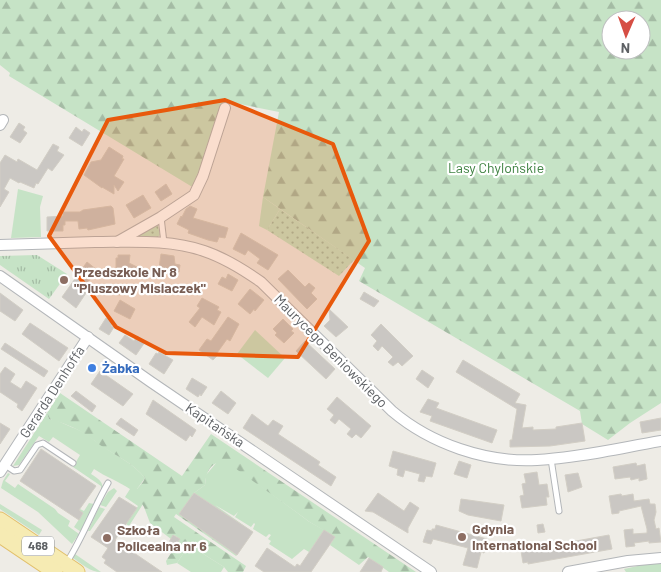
<svg xmlns="http://www.w3.org/2000/svg" width="661" height="572" font-family="Barlow,sans-serif">
	<defs>
		<pattern id="forest-firs" width="22" height="20" patternUnits="userSpaceOnUse" patternTransform="scale(1.25)"><rect width="22" height="20" fill="#c6e3c6"/><path d="M5 1l3.5 6h-7zM16 11l3.5 6h-7z" fill="#a4bba4"/></pattern>
		<pattern id="park-tufts" width="24" height="20" patternUnits="userSpaceOnUse" patternTransform="scale(1.25)"><rect width="24" height="20" fill="#c6e3c6"/><path d="M3 7l-1-3M5 7V3M7 7l1-3M15 17l-1-3M17 17v-4M19 17l1-3" fill="none" stroke="#a4bba4"/></pattern>
		<pattern id="garden-dots" width="8" height="8" patternUnits="userSpaceOnUse" patternTransform="scale(1.25)"><rect width="8" height="8" fill="#c6e3c6"/><path d="M2 2h.1M6 6h.1" fill="none" stroke="#a4bba4" stroke-width="1.8" stroke-linecap="round"/></pattern>
	</defs>
	<rect width="100%" height="100%" fill="#eeece6"/>
	<g fill="#c6e3c6">
		<path d="M 18,189 L 43,196 L 40,207 L 41,237 L 11,238 Z"/>
		<path d="M 263,197 L 280,209 L 267,230 L 259,226 Z"/>
		<path d="M 255,330 L 285,358 L 268,378 L 237,354 Z"/>
		<path d="M 47,413 L 49,419 C 51,420 54,420 56,420 C 58,421 71,427 74,428 C 85,432 92,439 101,445 C 116,456 133,463 145,478 L 137,489 L 143,504 L 129,526 L 126,524 L 138,506 L 125,497 L 130,489 C 118,481 106,477 94,469 L 91,474 C 107,484 104,487 95,502 L 94,501 L 101,490 L 101,486 L 73,467 L 80,455 L 53,437 L 49,442 L 39,436 L 19,465 L 13,466 Z"/>
		<path d="M 217,462 L 228,462 L 303,517 L 308,521 L 324,530 L 309,552 L 304,549 L 292,559 L 269,544 L 271,541 L 268,539 L 271,535 L 269,534 L 266,537 L 253,529 L 255,524 L 254,523 L 251,527 L 235,517 L 238,512 L 234,516 L 215,505 L 253,532 L 194,493 L 205,485 L 206,475 Z"/>
		<path d="M 8,473 L 10,474 L 5,481 L 15,488 L 18,484 L 55,509 L 58,513 L 70,521 L 68,526 L 79,534 L 72,544 L 38,512 L 1,488 L 3,481 Z"/>
		<path d="M 114,488 L 117,491 L 106,507 L 100,505 L 108,492 Z"/>
		<path d="M 89,503 L 94,504 L 81,532 L 74,527 L 83,513 L 79,510 L 80,509 L 84,511 Z"/>
		<path d="M 0,504 L 42,530 L 39,535 L 0,509 Z"/>
		<path d="M 99,507 L 105,509 L 90,531 L 88,531 Z"/>
		<path d="M 189,545 L 224,567 L 221,572 L 191,572 L 177,563 Z"/>
		<path d="M 75,554 L 101,572 C 90,572 82,564 73,558 Z"/>
		<path d="M 656,562 L 661,562 L 661,572 L 626,572 L 624,569 Z"/>
	</g>
	<g fill="url(#forest-firs)" fill-rule="evenodd">
		<path d="M 0,0 L 661,0 L 661,403 L 630,423 L 608,440 L 582,424 L 580,411 L 359,281 L 365,268 L 263,197 L 279,112 L 230,102 L 194,188 L 9,76 L 10,73 L 0,65 ZM 611,20 L 641,20 L 641,50 L 611,50 Z"/>
		<path d="M 60,393 L 182,476 L 211,434 L 416,572 L 389,572 L 368,557 L 359,565 L 330,545 L 335,537 L 308,521 L 303,517 L 228,463 C 212,459 206,471 205,485 L 194,493 L 179,514 L 237,555 L 236,556 L 176,514 L 174,517 L 246,566 L 243,572 L 228,572 L 224,567 L 189,545 L 177,563 L 167,565 L 166,561 L 180,539 L 174,535 L 171,539 L 150,523 L 144,507 L 137,496 L 137,489 L 143,482 L 145,478 C 133,463 116,456 100,445 C 93,440 86,434 78,430 C 75,428 58,421 56,421 C 54,420 51,420 49,419 L 47,413 Z"/>
	</g>
	<path fill="url(#park-tufts)" d="M 37,255 L 67,274 L 49,299 L 0,265 L 0,256 Z"/>
	<g fill="url(#garden-dots)">
		<path d="M 280,209 L 354,260 L 339,276 L 267,230 Z"/>
		<path d="M 156,225 L 158,226 L 160,235 L 157,238 L 133,237 Z"/>
	</g>
	<g fill="#cac7c3" stroke="#d2cec5">
		<path d="M 19,123 L 25,127 L 23,130 L 27,133 L 20,143 L 10,137 Z"/>
		<path d="M 76,127 L 82,132 L 84,129 L 90,133 L 82,146 L 69,138 Z"/>
		<path d="M 53,144 L 59,147 L 57,151 L 64,155 L 52,171 L 48,168 L 38,184 L 36,183 L 34,188 L 20,182 L 19,183 L 10,178 L 4,189 L 9,192 L 0,207 L 0,163 L 5,155 L 17,162 L 18,159 L 37,170 Z"/>
		<path d="M 109,147 L 123,156 L 122,159 L 124,159 L 114,176 L 124,182 L 118,191 L 114,185 L 114,194 L 102,187 L 102,188 L 84,175 L 91,162 L 101,160 Z"/>
		<path d="M 166,184 L 172,194 L 161,201 L 155,192 Z"/>
		<path d="M 143,195 L 151,208 L 134,218 L 126,205 Z"/>
		<path d="M 111,206 L 113,208 L 115,224 L 88,230 L 87,228 L 79,229 L 78,221 L 65,221 L 65,225 L 63,225 L 63,231 L 47,231 L 47,217 L 63,216 L 63,212 L 80,212 L 83,210 Z"/>
		<path d="M 190,206 L 197,209 L 193,218 L 228,228 L 225,238 L 219,237 L 217,242 L 208,240 L 188,233 L 189,230 L 177,224 L 181,216 L 182,217 L 186,209 Z"/>
		<path d="M 241,233 L 278,255 L 268,270 L 257,263 L 260,259 L 248,250 L 245,255 L 233,249 Z"/>
		<path d="M 161,254 L 174,256 L 175,264 L 180,265 L 179,272 L 159,268 Z"/>
		<path d="M 118,255 L 130,255 L 129,263 L 141,269 L 116,269 L 116,258 L 118,258 Z"/>
		<path d="M 87,262 L 97,270 L 82,290 L 86,293 L 76,308 L 62,297 Z"/>
		<path d="M 288,270 L 305,287 L 309,283 L 315,288 L 311,293 L 317,299 L 307,309 L 278,279 Z"/>
		<path d="M 228,274 L 238,280 L 232,291 L 218,284 L 222,277 L 226,279 Z"/>
		<path d="M 100,287 L 120,288 L 120,295 L 99,290 Z"/>
		<path d="M 250,289 L 264,300 L 255,311 L 254,309 L 250,314 L 238,304 Z"/>
		<path d="M 364,292 L 379,301 L 374,307 L 360,299 Z"/>
		<path d="M 0,293 L 23,310 L 15,321 L 0,311 Z"/>
		<path d="M 202,298 L 219,307 L 217,310 L 221,312 L 214,325 L 202,317 L 195,327 L 189,322 L 200,308 L 197,306 Z"/>
		<path d="M 120,300 L 135,309 L 130,319 L 114,311 Z"/>
		<path d="M 329,309 L 348,327 L 336,337 L 324,326 L 330,320 Z"/>
		<path d="M 228,317 L 239,324 L 230,341 L 227,339 L 217,353 L 217,356 L 213,360 L 199,350 L 207,339 L 211,341 Z"/>
		<path d="M 106,318 L 113,322 L 111,326 L 114,327 L 109,335 L 99,329 Z"/>
		<path d="M 283,319 L 293,329 L 291,331 L 294,333 L 284,343 L 275,335 L 277,333 L 273,329 Z"/>
		<path d="M 30,323 L 68,348 L 59,361 L 22,334 Z"/>
		<path d="M 381,324 L 413,356 L 402,366 L 398,362 L 393,366 L 388,362 L 393,357 L 382,346 L 378,351 L 373,346 L 377,341 L 371,335 Z"/>
		<path d="M 125,335 L 134,341 L 137,336 L 145,342 L 136,355 L 119,343 Z"/>
		<path d="M 305,341 L 335,369 L 326,379 L 296,351 Z"/>
		<path d="M 5,343 L 48,371 L 44,377 L 1,349 Z"/>
		<path d="M 159,352 L 173,360 L 164,374 L 149,364 L 156,353 L 158,354 Z"/>
		<path d="M 463,360 L 520,394 L 515,403 L 526,405 L 522,428 L 533,427 L 533,430 L 556,429 L 556,427 L 582,423 L 585,441 L 550,446 L 510,447 L 510,440 L 512,440 L 517,409 L 456,372 Z"/>
		<path d="M 5,367 L 15,374 L 10,382 L 21,389 L 26,381 L 37,388 L 22,411 L 17,407 L 18,404 L 0,392 L 0,374 Z"/>
		<path d="M 422,370 L 434,378 L 428,388 L 416,379 Z"/>
		<path d="M 100,371 L 133,394 L 123,406 L 91,384 Z"/>
		<path d="M 192,378 L 207,387 L 201,396 L 200,394 L 198,397 L 186,389 Z"/>
		<path d="M 76,391 L 96,406 L 92,412 L 71,396 Z"/>
		<path d="M 221,391 L 236,403 L 228,414 L 212,403 Z"/>
		<path d="M 337,397 L 371,426 L 361,438 L 356,434 L 352,438 L 347,434 L 351,429 L 339,419 L 335,424 L 330,420 L 334,415 L 327,409 Z"/>
		<path d="M 428,399 L 439,403 L 436,408 L 497,430 L 492,443 L 430,421 L 432,416 L 420,412 Z"/>
		<path d="M 153,400 L 196,430 L 192,437 L 190,435 L 186,441 L 146,414 Z"/>
		<path d="M 252,414 L 268,426 L 273,420 L 283,426 L 278,434 L 320,462 L 318,465 L 336,477 L 331,486 L 243,428 Z"/>
		<path d="M 121,418 L 138,430 L 134,436 L 116,424 Z"/>
		<path d="M 661,418 L 661,430 L 642,433 L 640,422 Z"/>
		<path d="M 0,423 L 10,429 L 0,444 Z"/>
		<path d="M 41,449 L 96,486 L 79,510 L 83,513 L 79,520 L 20,481 Z"/>
		<path d="M 393,451 L 436,463 L 432,477 L 426,476 L 424,482 L 418,481 L 420,474 L 405,470 L 403,477 L 397,475 L 398,469 L 389,466 Z"/>
		<path d="M 459,461 L 471,465 L 467,478 L 454,474 Z"/>
		<path d="M 636,463 L 637,466 L 645,464 L 647,479 L 639,481 L 639,478 L 631,480 L 630,477 L 615,479 L 613,467 Z"/>
		<path d="M 537,472 L 539,485 L 547,484 L 549,497 L 546,497 L 547,505 L 522,508 L 520,496 L 524,495 L 522,484 L 526,483 L 524,474 Z"/>
		<path d="M 578,473 L 582,487 L 568,492 L 565,475 Z"/>
		<path d="M 194,493 L 253,532 L 237,555 L 179,514 Z"/>
		<path d="M 378,493 L 404,511 L 410,502 L 419,508 L 408,528 L 408,533 L 373,512 L 365,511 Z"/>
		<path d="M 621,494 L 622,496 L 633,494 L 634,501 L 649,499 L 650,504 L 655,504 L 656,512 L 654,520 L 656,529 L 659,528 L 661,542 L 649,543 L 649,541 L 634,543 L 635,546 L 626,547 L 624,530 L 633,529 L 633,534 L 647,533 L 647,529 L 641,506 L 619,511 L 619,513 L 612,514 L 609,496 Z"/>
		<path d="M 119,497 L 137,508 L 115,540 L 162,572 L 117,572 L 104,563 L 106,560 L 102,557 L 108,548 L 91,537 Z"/>
		<path d="M 461,499 L 504,505 L 501,521 L 468,515 L 459,511 Z"/>
		<path d="M 543,524 L 545,532 L 538,533 L 537,525 Z"/>
		<path d="M 436,525 L 487,539 L 484,553 L 481,552 L 477,568 L 463,565 L 468,548 L 433,539 L 431,544 L 423,542 L 427,530 L 432,531 L 432,529 L 435,529 Z"/>
		<path d="M 324,530 L 335,537 L 311,572 L 264,572 L 255,566 L 267,548 L 295,567 L 297,564 L 300,566 Z"/>
		<path d="M 173,535 L 180,539 L 174,548 L 168,544 Z"/>
		<path d="M 609,535 L 612,549 L 528,564 L 528,562 L 523,563 L 521,551 Z"/>
		<path d="M 369,558 L 383,567 L 381,572 L 360,572 Z"/>
	</g>
	<g fill="none" stroke-linecap="round" stroke-linejoin="round">
		<g stroke="#b3b6b9" stroke-width="7">
			<g id="service">
				<path d="M 161,217 L 164,243"/>
				<path d="M 551,459 L 559,511"/>
				<path d="M 5,465 L 14,471 L 20,470 L 37,445 L 43,443 L 73,463"/>
				<path d="M 67,562 C 83,537 93,509 108,483"/>
			</g>
		</g>
		<g stroke="#b3b6b9" stroke-width="12">
			<g id="minor">
				<path d="M 0,125 L 3,120"/>
				<path d="M 117,242 L 161,217 L 194,195 L 203,176 L 225,108"/>
				<path d="M 0,245 C 32,244 63,243 95,242 C 131,242 170,239 204,251 C 225,258 244,270 261,282 L 392,411 C 431,444 486,463 537,460 C 578,458 620,448 661,441"/>
				<path d="M 0,276 L 151,382 L 431,572"/>
				<path d="M 0,472 L 88,337"/>
				<path d="M 568,572 L 628,561 L 661,558"/>
			</g>
		</g>
		<g stroke="#e2c06b" stroke-width="17">
			<g id="primary">
				<path d="M 0,520 L 77,572"/>
				<path d="M 0,535 L 55,572"/>
			</g>
		</g>
		<use href="#service" stroke="#fff" stroke-width="5"/>
		<use href="#minor" stroke="#fff" stroke-width="10"/>
		<use href="#primary" stroke="#f6ebb3" stroke-width="15"/>
	</g>
	<path fill="#e8590c" fill-opacity="0.2" stroke="#e8590c" stroke-width="4" stroke-linejoin="round" d="M 225,100 L 333,144 L 369,241 L 298,357 L 166,353 L 116,327 L 49,236 L 108,120 Z"/>
	<g fill="#8d6e63" stroke="#fff" stroke-width="2">
		<circle cx="64" cy="280" r="5"/>
		<circle cx="462" cy="537" r="5"/>
		<circle cx="107" cy="538" r="5"/>
	</g>
	<circle fill="#3f7fe0" stroke="#fff" stroke-width="2" cx="92" cy="368" r="5"/>
	<g text-anchor="middle" stroke-width="4.5" stroke-linejoin="round" paint-order="stroke">
		<rect fill="#fff" stroke="#8e9093" stroke-width="1" x="22" y="536.5" width="32" height="19" rx="4"/>
		<g font-size="12" font-weight="bold" fill="#5e6165">
			<text x="38" y="550">468</text>
		</g>
		<g font-size="14" fill="#3f8242" stroke="#fff">
			<text x="496" y="173">Lasy Chylońskie</text>
		</g>
		<g font-size="14" font-weight="bold" fill="#785e54" stroke="#fff" text-anchor="start">
			<text x="74" y="277">Przedszkole Nr 8<tspan x="74" dy="16">"Pluszowy Misiaczek"</tspan></text>
			<text x="472" y="534">Gdynia<tspan x="472" dy="16">International School</tspan></text>
			<text x="117" y="535">Szkoła<tspan x="117" dy="16">Policealna nr 6</tspan></text>
		</g>
		<g font-size="14" fill="#5e6165" stroke="#fff">
			<text transform="translate(331 351) rotate(45)" y="5">Maurycego Beniowskiego</text>
			<text transform="translate(52 392) rotate(-57)" y="5">Gerarda Denhoffa</text>
			<text transform="translate(215 425) rotate(34)" y="5">Kapitańska</text>
		</g>
		<g font-size="14" font-weight="bold" fill="#366cbe" stroke="#fff" text-anchor="start">
			<text x="102" y="373">Żabka</text>
		</g>
	</g>
	<g transform="translate(626 35) rotate(182)"><circle r="24" fill="#ffffff" stroke="#bfc0c1"/>
	<path d="M0-4L9 19L0 12L-9 19Z" fill="#d64e44"/>
	<text y="-8" font-size="14" font-weight="bold" text-anchor="middle" fill="#5e6165">N</text>
	</g>
</svg>
